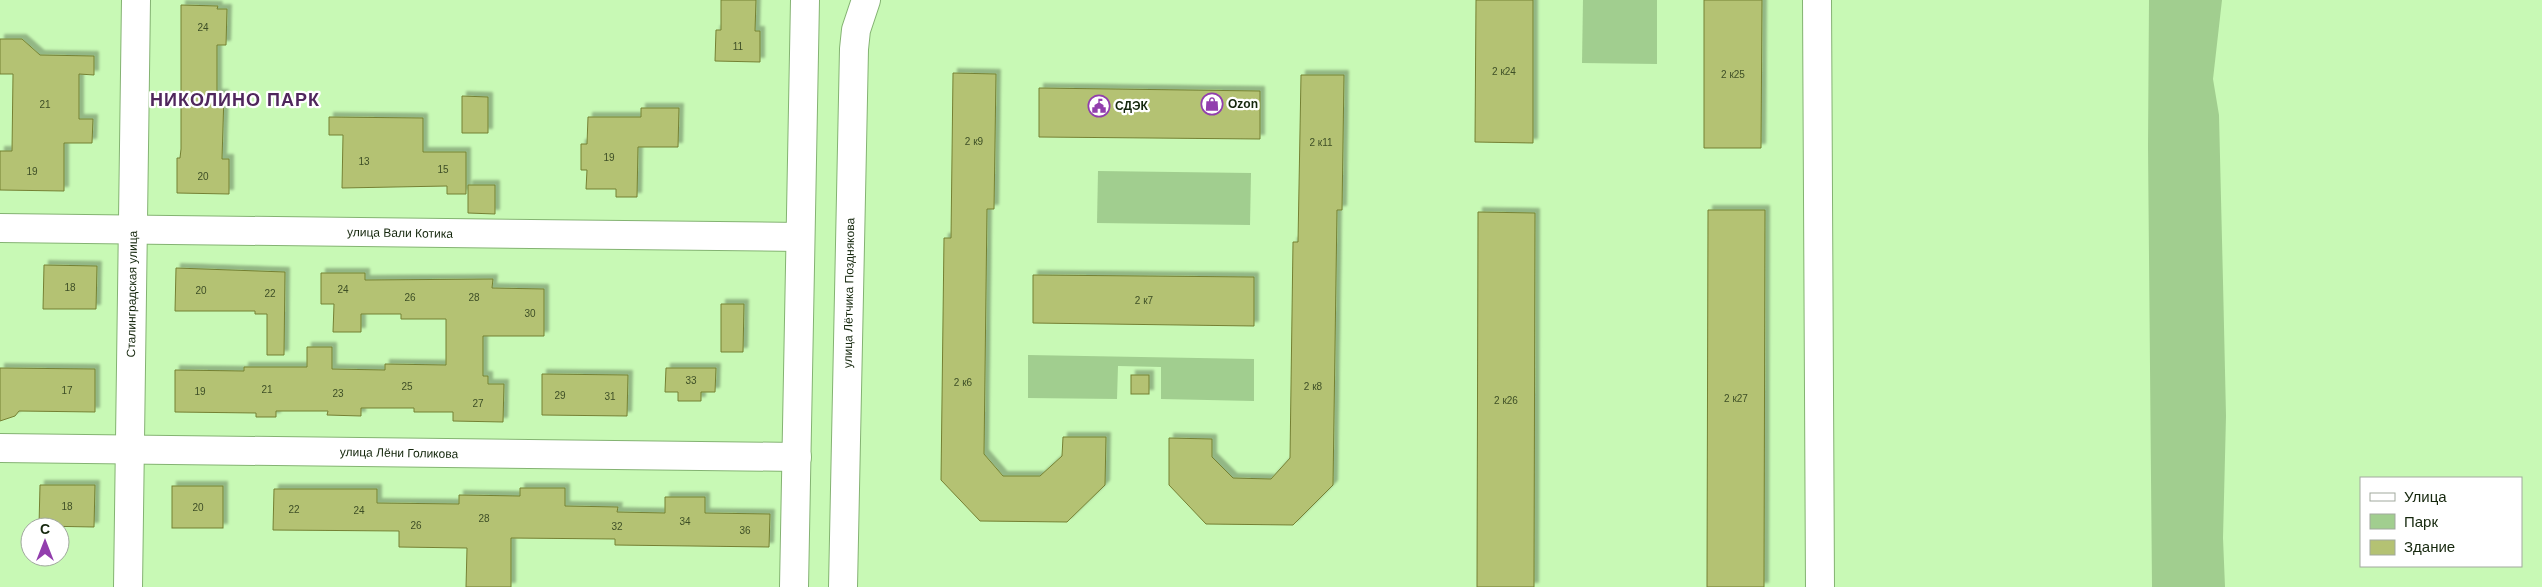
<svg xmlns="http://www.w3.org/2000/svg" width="2542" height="587" font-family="Arial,sans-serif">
	<defs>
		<filter id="shadow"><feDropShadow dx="4.5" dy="-4.5" stdDeviation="1" flood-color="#0004"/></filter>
	</defs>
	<rect width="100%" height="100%" fill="#c8f9b5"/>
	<g fill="#a1ce8f">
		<path d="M 1583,0 L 1657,0 L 1657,64 L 1582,63 Z"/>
		<path d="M 2149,0 L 2222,0 L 2213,79 L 2219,115 L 2223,282 L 2226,416 L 2223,538 L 2225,587 L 2152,587 L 2148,146 Z"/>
		<path d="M 1098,171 L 1251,173 L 1250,225 L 1097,223 Z"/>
		<path d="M 1028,355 L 1254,359 L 1254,401 L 1161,399 L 1161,367 L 1118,366 L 1117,399 L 1028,398 Z"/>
	</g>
	<g fill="#b4c273" stroke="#758133" filter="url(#shadow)">
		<path d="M 721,0 L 756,0 L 755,31 L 760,31 L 760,62 L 715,61 L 716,30 L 721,30 Z"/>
		<path d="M 1476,0 L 1533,0 L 1533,143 L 1475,142 Z"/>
		<path d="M 1704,0 L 1762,0 L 1761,148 L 1704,148 Z"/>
		<path d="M 181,5 L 218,6 L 217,9 L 227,9 L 226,45 L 217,45 L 217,94 L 224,94 L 222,159 L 229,159 L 229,194 L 177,193 L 177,158 L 180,158 L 181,149 Z"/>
		<path d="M 0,39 L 22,39 L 40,55 L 94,56 L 94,75 L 79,74 L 79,119 L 93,119 L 92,143 L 64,143 L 64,191 L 0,190 L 0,151 L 12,151 L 13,74 L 0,74 Z"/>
		<path d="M 953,73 L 996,74 L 994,209 L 987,209 L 984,454 L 1003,476 L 1040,476 L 1062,456 L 1063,437 L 1106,437 L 1105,485 L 1067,522 L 980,521 L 941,480 L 944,238 L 951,238 Z"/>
		<path d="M 1301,75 L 1344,75 L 1342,210 L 1337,210 L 1333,485 L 1293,525 L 1206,524 L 1169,485 L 1169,438 L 1212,439 L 1212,457 L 1233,478 L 1271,479 L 1290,458 L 1293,242 L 1298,242 Z"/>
		<path d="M 1039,88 L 1260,91 L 1260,139 L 1039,137 Z"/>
		<path d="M 462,96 L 488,97 L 488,133 L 462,133 Z"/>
		<path d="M 641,108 L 679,108 L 678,147 L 638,147 L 637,197 L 616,197 L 616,189 L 586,189 L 587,170 L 581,170 L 581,144 L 587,144 L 588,117 L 641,117 Z"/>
		<path d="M 329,117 L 423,118 L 423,152 L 466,152 L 466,194 L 447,194 L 447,186 L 342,188 L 343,135 L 329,135 Z"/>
		<path d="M 468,185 L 495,185 L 495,214 L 468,213 Z"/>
		<path d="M 1708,210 L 1765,210 L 1764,587 L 1707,587 Z"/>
		<path d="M 1478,212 L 1535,213 L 1534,587 L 1477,587 Z"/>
		<path d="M 44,265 L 97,266 L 96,309 L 43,309 Z"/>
		<path d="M 176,268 L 285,272 L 284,355 L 267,355 L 267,314 L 255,314 L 255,311 L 175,311 Z"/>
		<path d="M 321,273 L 365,273 L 365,280 L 493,279 L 492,288 L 544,289 L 544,336 L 483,336 L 483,376 L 488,376 L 488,384 L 504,384 L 503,422 L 453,421 L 453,412 L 414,412 L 414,408 L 361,408 L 361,416 L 327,415 L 328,411 L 276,411 L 276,417 L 256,417 L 256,413 L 175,412 L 175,370 L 244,371 L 244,367 L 307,367 L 307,347 L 332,347 L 332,369 L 385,370 L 385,364 L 446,365 L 446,319 L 401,319 L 401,314 L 361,314 L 361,332 L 333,332 L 334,304 L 321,304 Z"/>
		<path d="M 1033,275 L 1254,277 L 1254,326 L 1033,323 Z"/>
		<path d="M 721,304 L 744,304 L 743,352 L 721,352 Z"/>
		<path d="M 0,368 L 95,369 L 95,412 L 19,411 L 15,416 L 0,421 Z"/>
		<path d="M 666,368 L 716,368 L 715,392 L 701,392 L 701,401 L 678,401 L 678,392 L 665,392 Z"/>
		<path d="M 542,374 L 628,375 L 627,416 L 542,415 Z"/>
		<rect x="1131" y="375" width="18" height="19"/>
		<path d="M 40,485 L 95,485 L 94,527 L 39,526 Z"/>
		<rect x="172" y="486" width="51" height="42"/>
		<path d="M 520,488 L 565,488 L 565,506 L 618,507 L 617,512 L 665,513 L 665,497 L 705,497 L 705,513 L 770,514 L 769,547 L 615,545 L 615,539 L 511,538 L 511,587 L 466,587 L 467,548 L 399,547 L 399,531 L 273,530 L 274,489 L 377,489 L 377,503 L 459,504 L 459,495 L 520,496 Z"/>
	</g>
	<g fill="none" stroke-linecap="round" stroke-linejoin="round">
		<g stroke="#84b372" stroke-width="30">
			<g id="minor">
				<path d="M 1817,0 L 1820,587"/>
				<path d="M 0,228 L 800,237"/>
				<path d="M 0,448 L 797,457"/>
				<path d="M 128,587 L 136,0"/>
				<path d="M 794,587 L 805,0"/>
				<path d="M 843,587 L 854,49 L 856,30 L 866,0"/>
			</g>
		</g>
		<use href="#minor" stroke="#fff" stroke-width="28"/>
	</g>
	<defs>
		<g id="shop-ring" transform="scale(1.125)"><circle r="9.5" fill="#fff" stroke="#923ead" stroke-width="1.5"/><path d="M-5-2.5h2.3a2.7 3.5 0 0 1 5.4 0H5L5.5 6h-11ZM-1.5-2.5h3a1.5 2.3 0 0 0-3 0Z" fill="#923ead"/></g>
		<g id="civic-ring" transform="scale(1.125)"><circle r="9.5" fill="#fff" stroke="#923ead" stroke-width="1.5"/><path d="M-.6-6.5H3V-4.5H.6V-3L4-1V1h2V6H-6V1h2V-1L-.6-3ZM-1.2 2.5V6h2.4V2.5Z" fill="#923ead"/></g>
	</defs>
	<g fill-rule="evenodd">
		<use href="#shop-ring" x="1212" y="104"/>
		<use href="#civic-ring" x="1099" y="106"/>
	</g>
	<g text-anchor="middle" stroke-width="4.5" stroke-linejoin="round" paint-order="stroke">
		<g font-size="10" fill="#3d4e26">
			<text x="203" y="31">24</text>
			<text x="738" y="50">11</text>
			<text x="1504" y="75">2 к24</text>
			<text x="1733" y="78">2 к25</text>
			<text x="45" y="108">21</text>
			<text x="974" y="145">2 к9</text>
			<text x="1321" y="146">2 к11</text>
			<text x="609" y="161">19</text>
			<text x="364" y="165">13</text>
			<text x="443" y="173">15</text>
			<text x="32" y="175">19</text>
			<text x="203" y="180">20</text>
			<text x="70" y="291">18</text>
			<text x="343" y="293">24</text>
			<text x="201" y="294">20</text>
			<text x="270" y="297">22</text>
			<text x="410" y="301">26</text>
			<text x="474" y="301">28</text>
			<text x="1144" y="304">2 к7</text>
			<text x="530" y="317">30</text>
			<text x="691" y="384">33</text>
			<text x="963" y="386">2 к6</text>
			<text x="407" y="390">25</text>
			<text x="1313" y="390">2 к8</text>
			<text x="267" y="393">21</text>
			<text x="67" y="394">17</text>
			<text x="200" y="395">19</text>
			<text x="338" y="397">23</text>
			<text x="560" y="399">29</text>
			<text x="610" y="400">31</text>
			<text x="1736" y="402">2 к27</text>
			<text x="1506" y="404">2 к26</text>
			<text x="478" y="407">27</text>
			<text x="67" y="510">18</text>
			<text x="198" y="511">20</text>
			<text x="294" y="513">22</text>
			<text x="359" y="514">24</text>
			<text x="484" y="522">28</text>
			<text x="685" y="525">34</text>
			<text x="416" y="529">26</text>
			<text x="617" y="530">32</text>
			<text x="745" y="534">36</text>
		</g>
		<g font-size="12" font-weight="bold" fill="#15270d" stroke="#fff" text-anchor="start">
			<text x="1228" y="108">Ozon</text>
			<text x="1115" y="110">СДЭК</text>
		</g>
		<g font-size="12" fill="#15270d" stroke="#fff">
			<text transform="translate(400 233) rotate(1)" y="4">улица Вали Котика</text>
			<text transform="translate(849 293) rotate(-89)" y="4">улица Лётчика Позднякова</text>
			<text transform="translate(132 294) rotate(-89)" y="4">Сталинградская улица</text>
			<text transform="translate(399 453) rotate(1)" y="4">улица Лёни Голикова</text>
		</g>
		<g font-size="18" font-weight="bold" letter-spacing="1" fill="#50275d" stroke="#fff">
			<text x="235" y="106">НИКОЛИНО ПАРК</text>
		</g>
	</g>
	<rect x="2360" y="477" width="162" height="90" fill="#ffffff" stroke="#a1a99e"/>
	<rect x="2370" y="493" width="25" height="8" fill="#ffffff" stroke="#a1a99e"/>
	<text x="2404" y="502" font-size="15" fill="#15270d">Улица</text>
	<rect x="2370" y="514" width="25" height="15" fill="#a1ce8f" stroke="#a1a99e"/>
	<text x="2404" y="527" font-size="15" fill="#15270d">Парк</text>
	<rect x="2370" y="540" width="25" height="15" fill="#b4c273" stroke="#a1a99e"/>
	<text x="2404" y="552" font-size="15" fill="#15270d">Здание</text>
	<g transform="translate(45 542)"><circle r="24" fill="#ffffff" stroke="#a1a99e"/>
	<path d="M0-4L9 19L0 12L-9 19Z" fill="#923ead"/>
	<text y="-8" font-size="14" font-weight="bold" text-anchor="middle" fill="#15270d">С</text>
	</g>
</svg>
